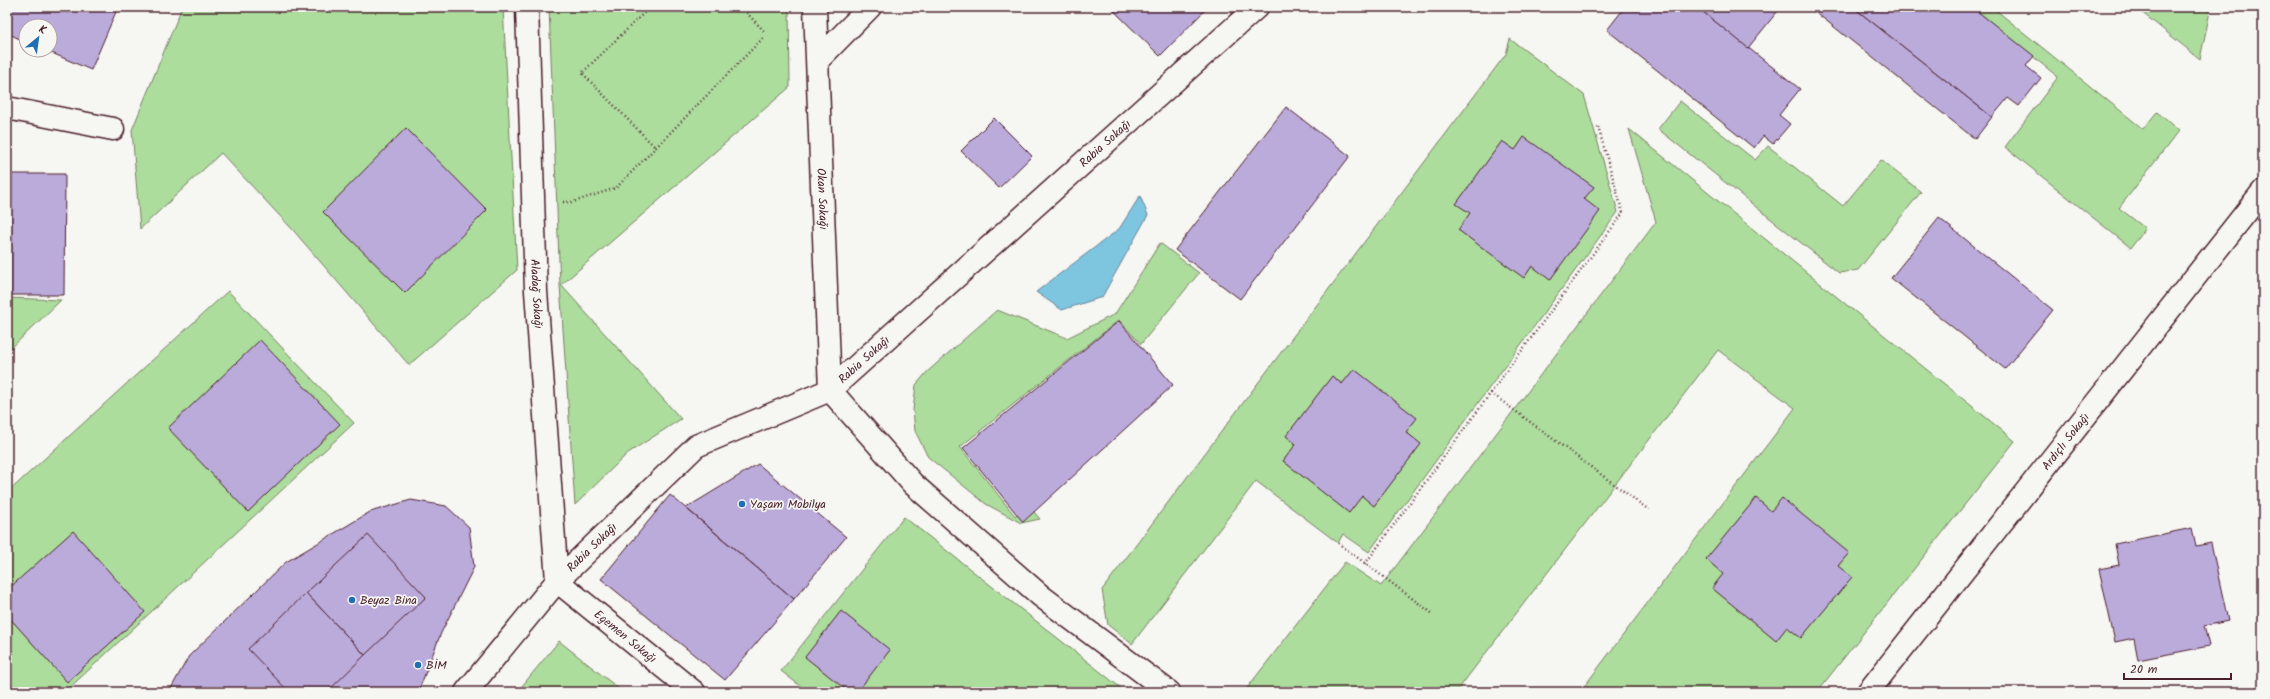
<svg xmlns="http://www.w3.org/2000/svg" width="2270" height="699" font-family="Kalam,sans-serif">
	<rect width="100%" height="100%" fill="#f6f6f2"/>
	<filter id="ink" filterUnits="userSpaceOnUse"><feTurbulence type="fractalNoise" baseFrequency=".025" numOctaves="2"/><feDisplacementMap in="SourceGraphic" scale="8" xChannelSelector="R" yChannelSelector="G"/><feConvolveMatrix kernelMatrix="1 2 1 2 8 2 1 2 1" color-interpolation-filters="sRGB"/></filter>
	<g filter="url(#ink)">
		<g fill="#acdd9d" stroke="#7b7e64">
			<path d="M 182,7 L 503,7 L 517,270 L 409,365 L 293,230 L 221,153 L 140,229 L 132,130 Z"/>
			<path d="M 549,7 L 789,7 L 790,87 L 561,285 L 681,419 L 628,453 L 575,505 L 560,285 Z"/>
			<path d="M 1972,7 L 1992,7 L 2143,129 L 2157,112 L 2179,131 L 2119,208 L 2145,228 L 2131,248 L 2005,147 L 2058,77 Z"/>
			<path d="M 2135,7 L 2211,7 L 2200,59 Z"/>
			<path d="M 1510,39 L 1584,95 L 1618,212 L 1369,552 L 1343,534 L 1338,543 L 1256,481 L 1132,644 L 1108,625 L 1102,590 L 1506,54 Z"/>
			<path d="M 1680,101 L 1755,160 L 1768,146 L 1843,206 L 1881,160 L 1921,192 L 1858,270 L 1839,273 L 1658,129 Z"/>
			<path d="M 1629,129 L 2015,441 L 1817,692 L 1580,692 L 1795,408 L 1718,350 L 1456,692 L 1244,692 L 1345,562 L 1381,586 L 1656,222 Z"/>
			<path d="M 1160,243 L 1199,273 L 1141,344 L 1119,320 L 960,447 L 1015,516 L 1028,505 L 1040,519 L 1021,523 L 986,504 L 928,457 L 915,431 L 913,410 L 916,385 L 927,372 L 997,310 L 1067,338 L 1115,314 Z"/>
			<path d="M 228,291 L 354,423 L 65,692 L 7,692 L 7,493 Z"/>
			<path d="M 7,298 L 61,300 L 7,352 Z"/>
			<path d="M 904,517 L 1126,692 L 808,692 L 781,671 Z"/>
			<path d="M 559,641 L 623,692 L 517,692 Z"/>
		</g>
		<path fill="#7ec5df" stroke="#698397" d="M 1140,196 L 1148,215 L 1102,297 L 1062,310 L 1036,292 L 1119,229 Z"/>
		<g fill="#bbabdb" stroke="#4a1f2b">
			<path d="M 7,7 L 118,7 L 91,70 L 45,50 L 50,50 L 50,26 L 26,26 L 26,42 L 7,33 Z"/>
			<path d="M 1110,7 L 1208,7 L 1160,56 Z"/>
			<path d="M 1625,7 L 1697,7 L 1800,89 L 1779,115 L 1790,124 L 1773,144 L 1763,136 L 1754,148 L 1607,30 Z"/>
			<path d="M 1697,7 L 1781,7 L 1748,48 Z"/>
			<path d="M 1809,7 L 1853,7 L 1992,117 L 1975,139 Z"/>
			<path d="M 1853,7 L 1972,7 L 2034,56 L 2026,66 L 2041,78 L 2019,106 L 2008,98 L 1992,117 Z"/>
			<path d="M 1286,107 L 1350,156 L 1240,299 L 1175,250 Z"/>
			<path d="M 994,118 L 1032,156 L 999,188 L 961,151 Z"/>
			<path d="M 406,128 L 487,210 L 405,293 L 323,212 Z"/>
			<path d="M 1524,137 L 1594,187 L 1584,199 L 1600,211 L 1550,280 L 1532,266 L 1524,278 L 1458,230 L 1470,213 L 1456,204 L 1502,141 L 1515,150 Z"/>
			<path d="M 7,174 L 65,174 L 64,295 L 7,295 Z"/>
			<path d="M 1939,218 L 2053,310 L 2005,369 L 1891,278 Z"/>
			<path d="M 1119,321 L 1173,385 L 1023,522 L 963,448 Z"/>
			<path d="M 260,340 L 340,424 L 248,512 L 168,428 Z"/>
			<path d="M 1354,369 L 1417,418 L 1406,432 L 1421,444 L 1374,506 L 1362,496 L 1349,513 L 1283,461 L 1296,444 L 1286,436 L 1332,376 L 1342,384 Z"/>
			<path d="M 758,464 L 846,537 L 794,599 L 686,508 Z"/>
			<path d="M 670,495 L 794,599 L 725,680 L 601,579 Z"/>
			<path d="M 1756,498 L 1771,511 L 1782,498 L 1849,553 L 1838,566 L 1852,577 L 1801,638 L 1787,627 L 1776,641 L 1712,588 L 1723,574 L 1706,559 Z"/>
			<path d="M 411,500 L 446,506 L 469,527 L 474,567 L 441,633 L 420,687 L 415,692 L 169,692 L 189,656 L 286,562 L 370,512 Z"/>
			<path d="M 2192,528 L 2196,546 L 2211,543 L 2228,621 L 2204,626 L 2209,646 L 2138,660 L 2134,638 L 2115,642 L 2099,569 L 2119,565 L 2115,544 Z"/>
			<path d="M 73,531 L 145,612 L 67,682 L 7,615 L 7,590 Z"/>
			<path d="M 368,535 L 426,597 L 365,655 L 306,593 Z"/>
			<path d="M 306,593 L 365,655 L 327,692 L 289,692 L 248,649 Z"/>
			<path d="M 841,611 L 890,650 L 857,692 L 849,692 L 805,657 Z"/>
		</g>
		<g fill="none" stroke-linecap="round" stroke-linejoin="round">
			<g stroke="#4a1f2b" stroke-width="25">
				<g id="minor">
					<path id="s1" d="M 527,7 L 536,291 L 557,581 L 694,692"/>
					<path id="s2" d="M 815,7 L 830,390 L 913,484 L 1041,596 L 1169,692"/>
					<path d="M 818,60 L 870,7"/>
					<path d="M 7,108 L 113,129"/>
					<path id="s3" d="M 466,692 L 557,581 L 696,446 L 830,390 L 1257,7"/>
					<path id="s4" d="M 1868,692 L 2263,191"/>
				</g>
			</g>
			<g stroke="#4a1f2b" stroke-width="2.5" stroke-dasharray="1 3" stroke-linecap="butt">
				<path d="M 650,7 L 582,73 L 656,148"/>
				<path d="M 741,7 L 765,32"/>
				<path d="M 563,202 L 573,202 L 616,188 L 764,37"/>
				<path d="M 1491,393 L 1649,510"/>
				<path d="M 1338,543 L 1433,614"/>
				<path d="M 1365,564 L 1623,213 L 1598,127"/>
			</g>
			<use href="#minor" stroke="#f6f6f2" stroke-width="22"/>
		</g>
	</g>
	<g fill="#1f6fb2" stroke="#f6f6f2" stroke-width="1.5">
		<circle cx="742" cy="504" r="4"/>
		<circle cx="352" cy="600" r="4"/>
		<circle cx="418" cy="665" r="4"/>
	</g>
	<g text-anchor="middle" stroke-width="3.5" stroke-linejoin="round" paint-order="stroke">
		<g font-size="12" fill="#4a1f2b" stroke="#f6f6f2">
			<text dy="4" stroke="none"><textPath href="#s3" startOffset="852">Rabia Sokağı</textPath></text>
			<text dy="4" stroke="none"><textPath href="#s2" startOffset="192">Okan Sokağı</textPath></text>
			<text dy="4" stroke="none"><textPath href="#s1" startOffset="287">Aladağ Sokağı</textPath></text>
			<text dy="4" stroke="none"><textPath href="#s3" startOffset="528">Rabia Sokağı</textPath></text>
			<text dy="4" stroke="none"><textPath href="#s4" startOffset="319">Ardıçlı Sokağı</textPath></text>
			<text dy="4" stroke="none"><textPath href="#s3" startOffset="192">Rabia Sokağı</textPath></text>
			<text dy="4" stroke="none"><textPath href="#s1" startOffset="663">Egemen Sokağı</textPath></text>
		</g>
		<g font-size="12" fill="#4a1f2b" stroke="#f6f6f2" text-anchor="start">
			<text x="750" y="508">Yaşam Mobilya</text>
			<text x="360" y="604">Beyaz Bina</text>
			<text x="426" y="669">BİM</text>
		</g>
	</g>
	<rect width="2270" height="699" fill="none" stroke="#f6f6f2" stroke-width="24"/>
	<rect x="12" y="12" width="2246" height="675" fill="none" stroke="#4a1f2b" stroke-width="1.5" filter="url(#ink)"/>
	<g transform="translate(38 38) rotate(29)"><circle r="19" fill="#f6f6f2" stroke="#b1a0a2"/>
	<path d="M0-3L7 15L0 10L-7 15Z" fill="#1f6fb2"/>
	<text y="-6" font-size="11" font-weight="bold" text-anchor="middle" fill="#4a1f2b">K</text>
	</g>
	<path d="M2124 673v6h107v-6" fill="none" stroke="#4a1f2b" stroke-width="2"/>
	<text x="2130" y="673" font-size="12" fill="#4a1f2b" stroke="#f6f6f2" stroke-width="3" paint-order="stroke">20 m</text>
</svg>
